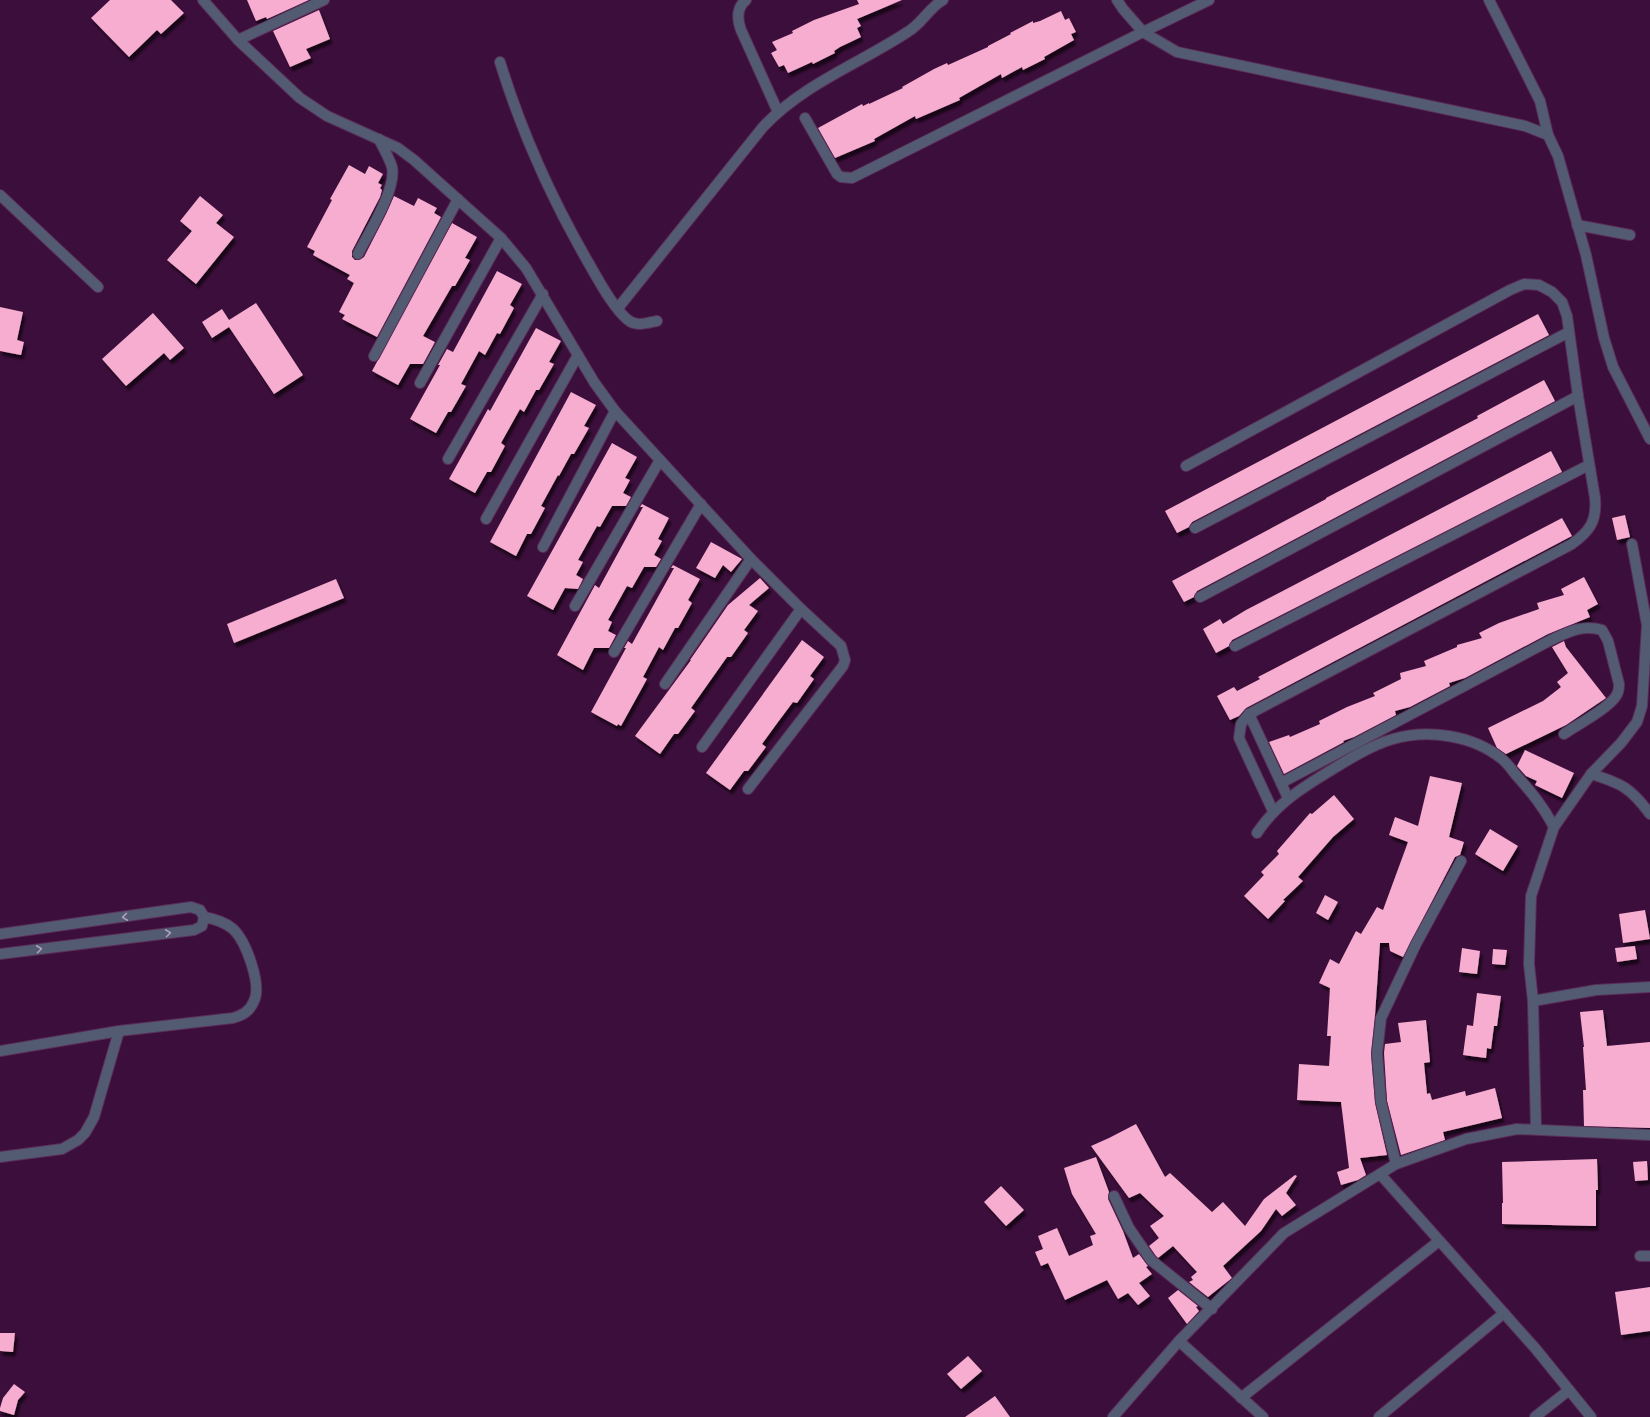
<svg xmlns="http://www.w3.org/2000/svg" width="1650" height="1417" font-family="Georgia,serif">
	<defs>
		<filter id="shadow"><feDropShadow dx="2.5" dy="4.5" stdDeviation="1" flood-color="#0009"/></filter>
	</defs>
	<rect width="100%" height="100%" fill="#3c0e3b"/>
	<g fill="#f6add0" filter="url(#shadow)">
		<path d="M 110,0 L 171,0 L 184,13 L 161,34 L 157,30 L 129,57 L 91,18 Z"/>
		<path d="M 247,0 L 309,0 L 267,19 L 266,17 L 256,21 Z"/>
		<path d="M 857,0 L 902,0 L 857,19 L 861,26 L 857,28 L 861,37 L 840,47 L 834,51 L 835,53 L 813,64 L 812,62 L 788,73 L 784,65 L 779,67 L 771,53 L 777,50 L 772,42 L 793,33 L 792,31 L 814,20 L 859,4 Z"/>
		<path d="M 319,10 L 330,39 L 306,49 L 311,58 L 290,67 L 273,31 Z"/>
		<path d="M 1061,11 L 1065,20 L 1069,18 L 1076,32 L 1071,34 L 1074,40 L 1044,57 L 1045,59 L 1023,70 L 1022,67 L 1002,78 L 1001,74 L 959,98 L 960,100 L 916,119 L 915,116 L 874,139 L 875,141 L 835,158 L 818,128 L 862,104 L 863,106 L 869,103 L 869,104 L 903,88 L 902,87 L 934,69 L 947,63 L 948,65 L 988,47 L 988,46 L 1011,34 L 1010,33 L 1033,21 L 1033,23 L 1040,21 Z"/>
		<path d="M 349,165 L 365,174 L 369,166 L 383,174 L 378,183 L 382,185 L 380,188 L 382,190 L 380,197 L 352,251 L 352,257 L 355,260 L 359,260 L 364,257 L 386,214 L 394,196 L 414,206 L 418,198 L 437,208 L 434,213 L 441,217 L 377,337 L 342,319 L 345,315 L 339,312 L 354,283 L 347,279 L 350,275 L 313,255 L 315,251 L 307,247 L 332,200 L 330,199 Z"/>
		<path d="M 200,196 L 223,215 L 216,223 L 234,237 L 196,284 L 167,260 L 192,231 L 180,221 Z"/>
		<path d="M 452,223 L 477,237 L 465,258 L 470,260 L 455,286 L 452,286 L 423,336 L 435,342 L 423,364 L 410,364 L 398,385 L 372,371 Z"/>
		<path d="M 497,271 L 522,284 L 510,305 L 514,308 L 500,334 L 497,333 L 485,355 L 479,351 L 461,384 L 466,386 L 451,412 L 448,412 L 436,433 L 410,419 L 440,365 L 438,365 L 447,349 L 453,352 Z"/>
		<path d="M 256,303 L 303,375 L 274,394 L 229,327 L 212,338 L 202,322 L 222,309 L 229,320 Z"/>
		<path d="M 0,307 L 23,312 L 17,340 L 24,342 L 21,355 L 0,351 Z"/>
		<path d="M 153,313 L 184,348 L 170,360 L 164,353 L 126,386 L 102,359 Z"/>
		<path d="M 1538,314 L 1549,335 L 1192,522 L 1189,527 L 1177,533 L 1165,511 Z"/>
		<path d="M 536,328 L 561,341 L 549,362 L 554,364 L 539,390 L 536,390 L 524,412 L 520,409 L 501,443 L 505,446 L 491,472 L 487,472 L 475,493 L 449,479 L 488,409 L 490,411 Z"/>
		<path d="M 1544,380 L 1555,401 L 1197,591 L 1194,597 L 1184,602 L 1172,581 L 1326,499 L 1326,498 L 1478,418 L 1477,416 Z"/>
		<path d="M 571,392 L 596,405 L 584,426 L 589,428 L 574,454 L 571,454 L 559,476 L 558,475 L 541,506 L 545,508 L 531,534 L 527,534 L 516,556 L 490,542 Z"/>
		<path d="M 612,443 L 637,457 L 625,478 L 630,480 L 623,493 L 631,497 L 626,506 L 612,506 L 600,527 L 597,526 L 578,560 L 583,562 L 576,575 L 583,579 L 578,589 L 565,588 L 553,610 L 527,596 Z"/>
		<path d="M 1551,451 L 1562,472 L 1232,640 L 1229,646 L 1216,653 L 1203,629 L 1220,619 L 1223,624 L 1246,610 Z"/>
		<path d="M 642,504 L 669,518 L 658,539 L 662,541 L 654,555 L 661,559 L 656,567 L 644,567 L 632,588 L 627,586 L 608,620 L 612,622 L 608,631 L 616,635 L 609,648 L 594,648 L 583,670 L 557,655 L 595,585 L 599,588 L 643,507 L 640,507 Z"/>
		<path d="M 1625,515 L 1630,537 L 1617,540 L 1612,518 Z"/>
		<path d="M 1562,518 L 1572,536 L 1568,538 L 1246,708 L 1239,716 L 1230,720 L 1217,696 L 1234,687 L 1237,691 L 1260,679 L 1258,677 Z"/>
		<path d="M 711,542 L 742,559 L 731,572 L 723,565 L 715,578 L 696,568 Z"/>
		<path d="M 673,565 L 700,579 L 688,600 L 692,603 L 678,628 L 675,628 L 663,650 L 659,647 L 643,677 L 647,679 L 621,726 L 618,724 L 617,726 L 591,712 L 626,648 L 624,648 L 628,641 L 632,644 L 674,568 L 671,568 Z"/>
		<path d="M 1584,577 L 1598,604 L 1587,610 L 1590,617 L 1548,634 L 1465,678 L 1449,683 L 1450,686 L 1410,707 L 1395,711 L 1396,715 L 1354,737 L 1343,741 L 1344,742 L 1284,774 L 1269,742 L 1289,735 L 1290,737 L 1320,724 L 1319,721 L 1347,707 L 1375,696 L 1373,693 L 1401,679 L 1400,673 L 1426,666 L 1424,661 L 1457,647 L 1457,645 L 1482,638 L 1479,633 L 1499,623 L 1539,609 L 1537,603 L 1564,595 L 1561,589 Z"/>
		<path d="M 760,578 L 769,588 L 749,605 L 758,611 L 744,630 L 748,633 L 731,657 L 727,657 L 691,708 L 695,711 L 678,734 L 674,734 L 660,754 L 635,736 L 691,660 L 690,660 L 728,605 Z"/>
		<path d="M 336,579 L 344,598 L 234,643 L 227,624 Z"/>
		<path d="M 802,640 L 824,657 L 810,676 L 814,679 L 797,703 L 793,702 L 778,722 L 762,744 L 766,747 L 748,771 L 744,771 L 730,790 L 706,773 Z"/>
		<path d="M 1564,641 L 1566,647 L 1606,698 L 1566,725 L 1506,754 L 1497,748 L 1488,728 L 1543,701 L 1561,687 L 1557,682 L 1568,673 L 1552,647 Z"/>
		<path d="M 1525,750 L 1574,773 L 1562,798 L 1535,785 L 1537,781 L 1526,776 L 1517,766 Z"/>
		<path d="M 1430,776 L 1462,783 L 1449,837 L 1464,842 L 1460,855 L 1455,857 L 1403,957 L 1390,951 L 1389,943 L 1380,943 L 1375,1015 L 1371,1054 L 1375,1103 L 1387,1155 L 1360,1158 L 1366,1175 L 1358,1180 L 1341,1185 L 1337,1172 L 1349,1168 L 1341,1102 L 1297,1100 L 1299,1064 L 1329,1066 L 1331,1036 L 1327,1036 L 1330,988 L 1319,983 L 1330,959 L 1339,964 L 1356,931 L 1361,934 L 1377,907 L 1383,910 L 1408,842 L 1389,835 L 1395,817 L 1418,826 Z"/>
		<path d="M 1334,795 L 1354,819 L 1333,837 L 1298,877 L 1303,881 L 1283,900 L 1285,901 L 1268,919 L 1244,896 L 1264,875 L 1261,872 L 1279,854 L 1277,851 L 1310,813 L 1312,814 Z"/>
		<path d="M 1490,829 L 1518,846 L 1503,871 L 1475,854 Z"/>
		<path d="M 1325,895 L 1338,902 L 1328,920 L 1316,913 Z"/>
		<path d="M 1645,910 L 1650,939 L 1623,943 L 1619,914 Z"/>
		<path d="M 1635,946 L 1637,959 L 1617,962 L 1615,948 Z"/>
		<path d="M 1462,948 L 1480,951 L 1477,974 L 1459,972 Z"/>
		<path d="M 1493,949 L 1507,950 L 1505,965 L 1492,964 Z"/>
		<path d="M 1477,993 L 1501,996 L 1497,1026 L 1494,1026 L 1491,1049 L 1487,1048 L 1486,1058 L 1463,1055 L 1467,1025 L 1473,1026 Z"/>
		<path d="M 1603,1010 L 1607,1046 L 1650,1042 L 1650,1128 L 1584,1126 L 1583,1090 L 1586,1090 L 1583,1047 L 1584,1047 L 1580,1012 Z"/>
		<path d="M 1426,1020 L 1430,1062 L 1424,1063 L 1427,1094 L 1430,1093 L 1432,1100 L 1465,1091 L 1466,1096 L 1495,1088 L 1502,1118 L 1443,1132 L 1445,1140 L 1401,1155 L 1387,1101 L 1384,1053 L 1385,1044 L 1401,1042 L 1398,1023 Z"/>
		<path d="M 1136,1124 L 1165,1177 L 1170,1173 L 1212,1212 L 1223,1202 L 1245,1226 L 1264,1199 L 1295,1175 L 1297,1176 L 1286,1193 L 1296,1205 L 1282,1216 L 1276,1209 L 1261,1231 L 1223,1266 L 1232,1278 L 1208,1297 L 1189,1282 L 1193,1280 L 1191,1277 L 1197,1272 L 1173,1246 L 1158,1258 L 1156,1256 L 1149,1246 L 1159,1238 L 1150,1226 L 1164,1216 L 1140,1193 L 1129,1198 L 1091,1146 L 1109,1138 Z"/>
		<path d="M 1096,1157 L 1109,1192 L 1108,1199 L 1123,1231 L 1133,1258 L 1139,1254 L 1148,1266 L 1146,1267 L 1152,1274 L 1139,1283 L 1150,1296 L 1138,1305 L 1128,1293 L 1118,1299 L 1107,1280 L 1065,1300 L 1048,1263 L 1041,1266 L 1035,1252 L 1043,1249 L 1038,1236 L 1057,1228 L 1069,1256 L 1093,1245 L 1090,1236 L 1096,1234 L 1072,1194 L 1064,1168 Z"/>
		<path d="M 1597,1159 L 1598,1190 L 1596,1190 L 1596,1226 L 1502,1224 L 1502,1203 L 1503,1203 L 1502,1162 Z"/>
		<path d="M 1647,1161 L 1648,1180 L 1635,1181 L 1633,1162 Z"/>
		<path d="M 1001,1186 L 1024,1210 L 1006,1226 L 984,1202 Z"/>
		<path d="M 1650,1287 L 1650,1331 L 1621,1335 L 1615,1292 Z"/>
		<path d="M 1178,1290 L 1198,1306 L 1196,1307 L 1199,1311 L 1187,1324 L 1168,1298 Z"/>
		<path d="M 0,1333 L 15,1333 L 13,1352 L 0,1351 Z"/>
		<path d="M 968,1356 L 982,1371 L 961,1389 L 947,1374 Z"/>
		<path d="M 14,1384 L 25,1392 L 18,1400 L 14,1415 L 0,1411 L 0,1408 L 3,1398 Z"/>
		<path d="M 995,1396 L 1010,1417 L 965,1417 Z"/>
	</g>
	<g fill="none" stroke-linecap="round" stroke-linejoin="round">
		<g stroke="#5a2e59" stroke-width="12">
			<g id="minor">
				<path d="M 203,0 L 238,40 L 300,98 L 327,116 L 398,148 L 414,160 L 501,238 L 526,268 L 594,382 L 615,411 L 751,559 L 801,609 L 841,646 L 845,660 L 843,666 L 748,789"/>
				<path d="M 746,0 C 736,8 737,19 741,30 L 778,112"/>
				<path d="M 1117,0 L 1123,9 L 1143,32 L 1177,52 L 1525,126 L 1548,135 L 1558,156 L 1586,255 L 1604,338 L 1613,367 L 1650,439"/>
				<path d="M 1489,0 L 1540,101 L 1548,135"/>
				<path d="M 238,40 L 324,0"/>
				<path d="M 500,62 C 522,134 550,196 588,262 C 598,279 613,308 628,320 C 636,327 647,323 657,321"/>
				<path d="M 805,118 L 837,174 L 841,177 L 852,178 L 1143,32 L 1209,0"/>
				<path d="M 0,195 L 98,287"/>
				<path d="M 1577,225 L 1630,235"/>
				<path d="M 358,254 C 368,234 397,189 392,167 C 389,157 383,148 379,139"/>
				<path d="M 618,308 L 763,127 C 803,84 861,63 909,31 C 922,23 929,8 943,0"/>
				<path d="M 374,356 L 458,199"/>
				<path d="M 420,383 L 501,238"/>
				<path d="M 448,459 L 543,294"/>
				<path d="M 1186,466 L 1510,290 L 1524,284 L 1539,285 L 1552,292 L 1562,302 L 1567,316 L 1578,396 L 1595,498 C 1597,521 1590,531 1572,544 L 1249,714 L 1241,724 L 1239,738 L 1273,811"/>
				<path d="M 486,519 L 578,355"/>
				<path d="M 1195,528 L 1569,332"/>
				<path d="M 543,547 L 615,411"/>
				<path d="M 1200,597 L 1578,396"/>
				<path d="M 575,606 L 660,460"/>
				<path d="M 1235,646 L 1589,465"/>
				<path d="M 614,652 L 701,504"/>
				<path d="M 665,684 L 751,559"/>
				<path d="M 1249,714 L 1288,798"/>
				<path d="M 702,747 L 801,609"/>
				<path d="M 1591,774 C 1621,783 1631,788 1650,814"/>
				<path d="M 1281,783 L 1551,640 C 1568,632 1583,624 1602,630 L 1608,641 L 1619,684 C 1619,688 1619,692 1616,696 C 1609,708 1577,725 1564,734"/>
				<path d="M 1257,833 C 1276,804 1303,787 1333,769 C 1351,758 1372,745 1393,739 C 1428,729 1473,735 1502,759 C 1508,764 1512,770 1516,775 C 1532,793 1543,806 1554,827"/>
				<path d="M 0,934 L 191,907 L 200,910 L 204,917 L 202,926 L 194,930 L 0,954"/>
				<path d="M 1533,1001 L 1596,990 L 1650,987"/>
				<path d="M 0,1051 L 119,1031 L 233,1018 C 243,1015 250,1011 254,1001 C 262,985 246,941 233,929 C 225,922 215,919 204,917"/>
				<path d="M 1536,1129 L 1533,1001 L 1529,964 L 1531,896 L 1554,827 L 1591,774 L 1621,743 L 1637,722 L 1642,706 L 1647,625 L 1632,544"/>
				<path d="M 0,1157 L 62,1149 L 78,1140 L 85,1133 L 94,1117 L 119,1031"/>
				<path d="M 1396,1164 L 1381,1102 L 1377,1053 L 1381,1018 L 1416,944 L 1461,861"/>
				<path d="M 1380,1174 L 1535,1348 L 1591,1417"/>
				<path d="M 1114,1196 L 1129,1228 L 1151,1260 L 1212,1309"/>
				<path d="M 1640,1256 L 1650,1256"/>
				<path d="M 1179,1341 L 1263,1417"/>
				<path d="M 1241,1398 L 1439,1241"/>
				<path d="M 1113,1417 L 1179,1341 L 1284,1233 L 1396,1164 L 1466,1139 L 1517,1129 L 1650,1135"/>
				<path d="M 1379,1417 L 1504,1313"/>
				<path d="M 1535,1417 L 1569,1390"/>
			</g>
		</g>
		<use href="#minor" stroke="#535b73" stroke-width="10"/>
	</g>
	<defs><path id="oneway-chevron" d="M-2-3.5L2.5 0L-2 3.5" fill="none" stroke-width="1.6" stroke-linecap="round" stroke-linejoin="round"/></defs>
	<g stroke="#ada0ba">
		<use href="#oneway-chevron" transform="translate(125 917) rotate(172)"/>
		<use href="#oneway-chevron" transform="translate(168 933) rotate(-7)"/>
		<use href="#oneway-chevron" transform="translate(39 949) rotate(-7)"/>
	</g>
</svg>
